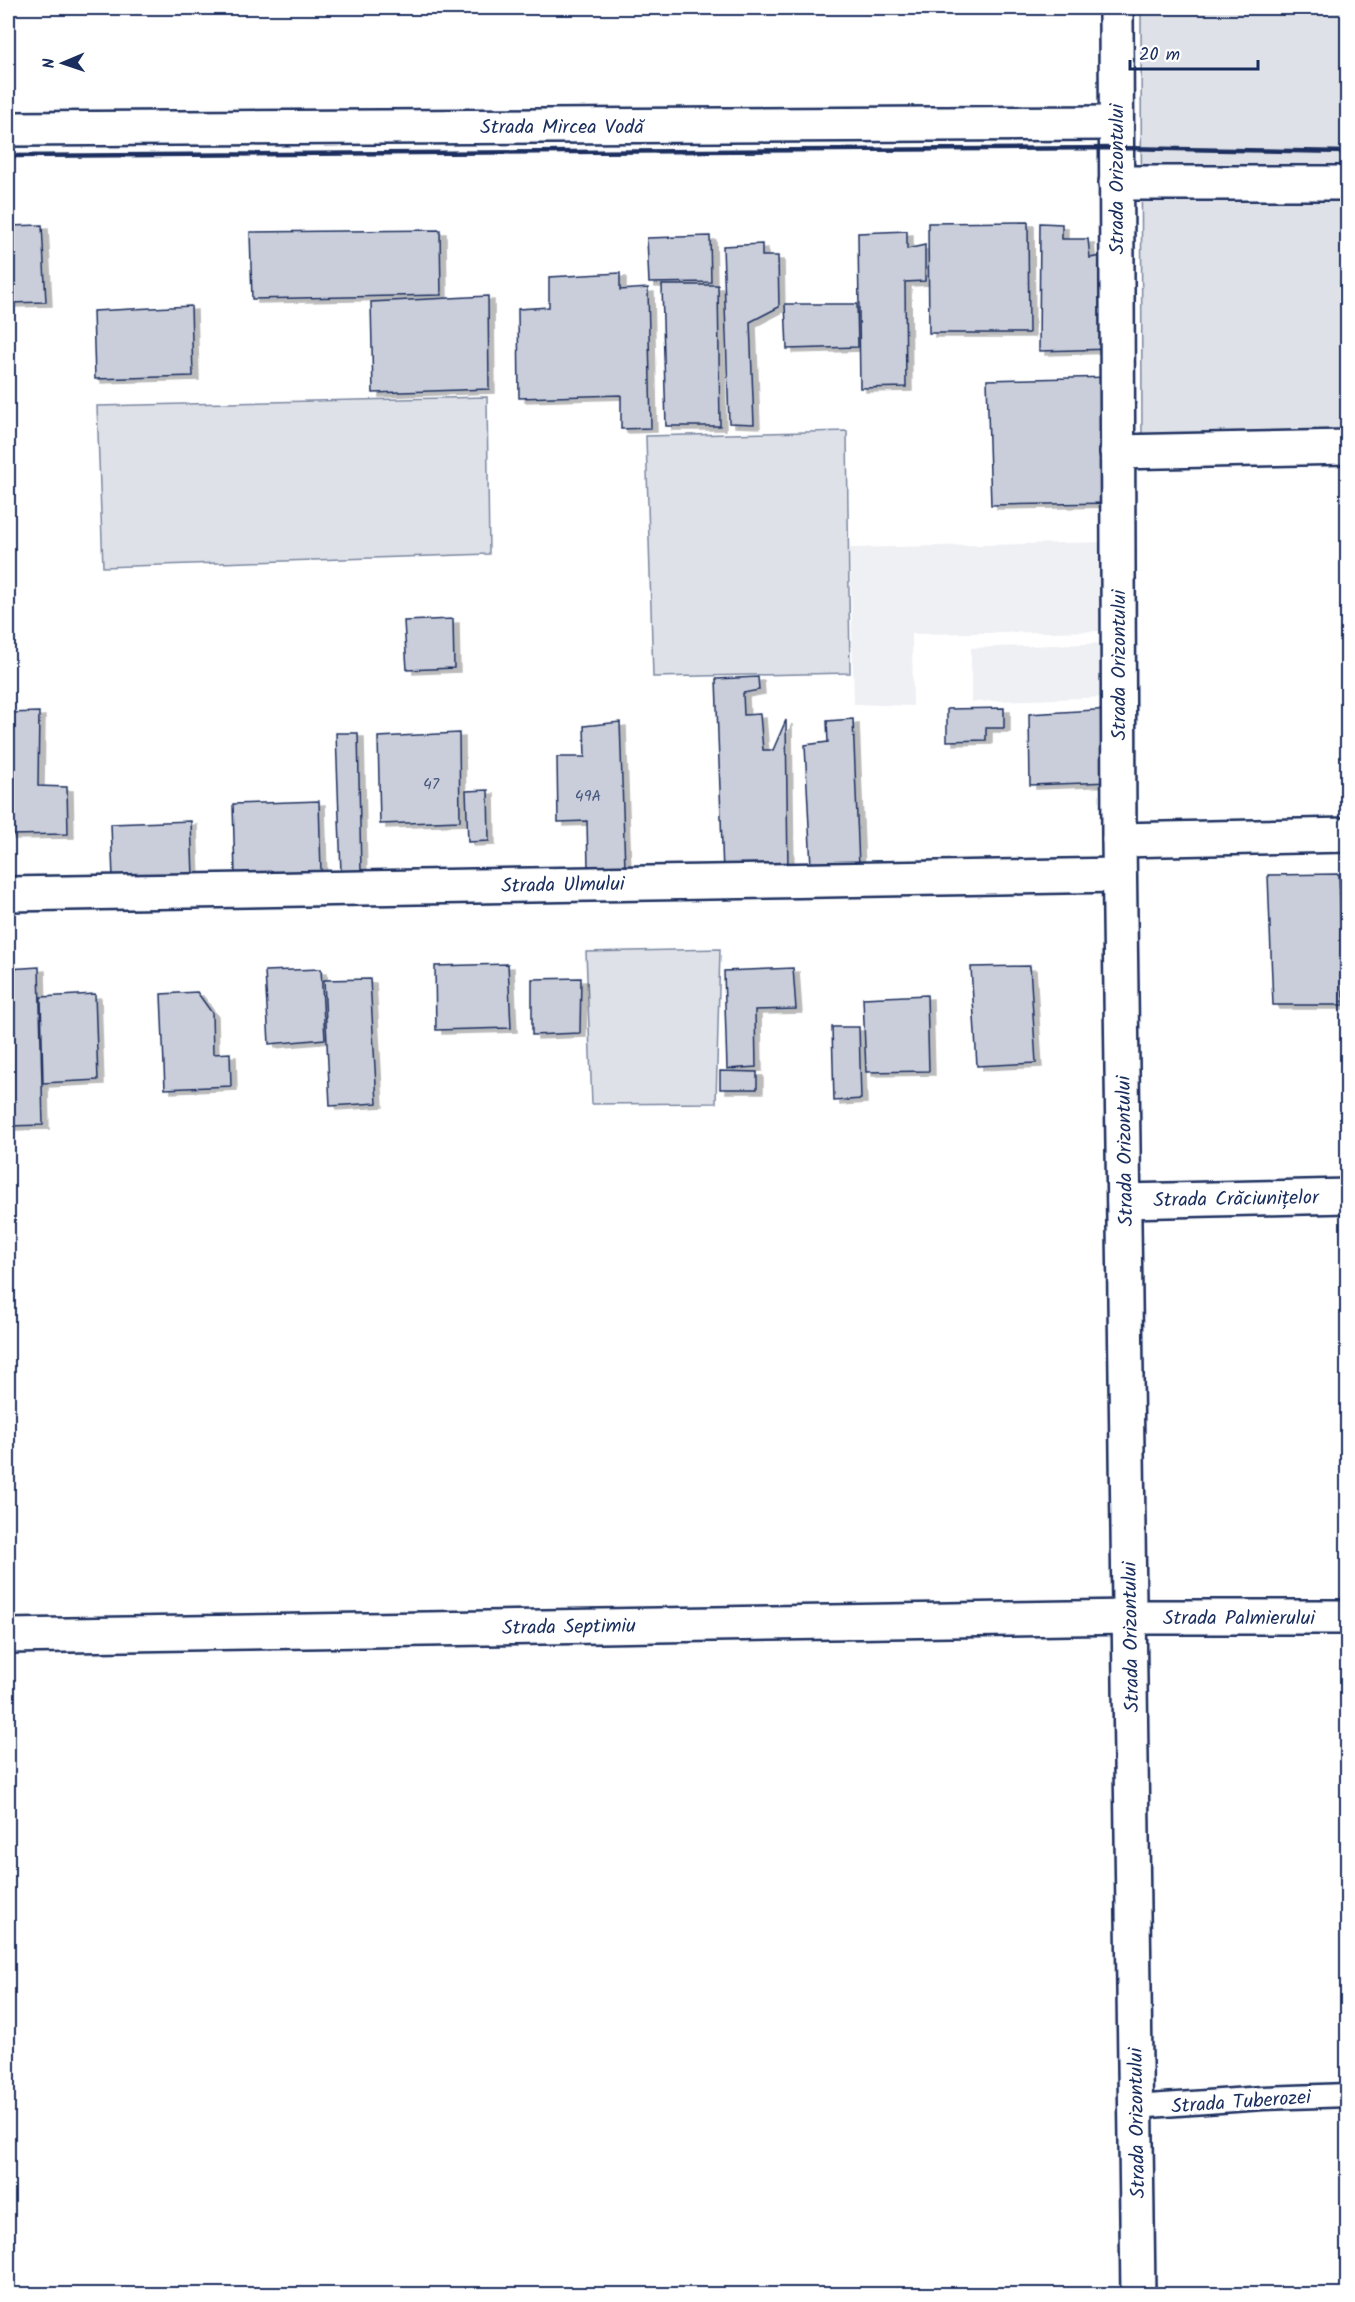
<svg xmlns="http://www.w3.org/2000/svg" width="1355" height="2302" font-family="Kalam,sans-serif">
	<defs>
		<filter id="shadow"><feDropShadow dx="6" dy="4" stdDeviation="0" flood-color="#0004"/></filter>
	</defs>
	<rect width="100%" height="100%" fill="#fff"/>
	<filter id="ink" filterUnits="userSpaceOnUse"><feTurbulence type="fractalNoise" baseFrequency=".0167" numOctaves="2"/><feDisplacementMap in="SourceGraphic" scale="12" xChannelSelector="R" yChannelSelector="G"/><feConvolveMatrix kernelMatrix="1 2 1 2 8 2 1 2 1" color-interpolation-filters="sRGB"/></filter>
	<g filter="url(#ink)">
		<g fill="#eff0f4">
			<path d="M 1108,542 L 1112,631 L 912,634 L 913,706 L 854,704 L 850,548 Z"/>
			<path d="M 1110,643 L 1110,697 L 971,702 L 971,648 Z"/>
		</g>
		<g fill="#dee1e7" stroke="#7c88a2" stroke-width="1.5">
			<path d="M 1141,8 L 1347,8 L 1347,446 L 1142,446 Z"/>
			<path d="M 487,397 L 489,554 L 103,567 L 97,406 Z"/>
			<path d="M 847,431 L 850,673 L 653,677 L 646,436 Z"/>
			<path d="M 720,949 L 716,1103 L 592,1104 L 586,952 Z"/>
		</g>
		<g fill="#caceda" stroke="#1b2f5e" stroke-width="1.5" filter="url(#shadow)">
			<path d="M 1028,222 L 1029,333 L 929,333 L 928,223 Z"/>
			<path d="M 1040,223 L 1062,224 L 1062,239 L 1088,239 L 1090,258 L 1111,254 L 1113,349 L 1039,351 Z"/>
			<path d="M 42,225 L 46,302 L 8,303 L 8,226 Z"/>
			<path d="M 440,230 L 441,295 L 252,299 L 250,232 Z"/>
			<path d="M 907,231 L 907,249 L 925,245 L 925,281 L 905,282 L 906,387 L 860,388 L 858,233 Z"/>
			<path d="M 710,236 L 711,282 L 649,283 L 647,238 Z"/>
			<path d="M 762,244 L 762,256 L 778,256 L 779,307 L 750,322 L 754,424 L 729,423 L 723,246 Z"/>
			<path d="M 620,273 L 620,290 L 648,288 L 651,428 L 621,429 L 621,395 L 519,398 L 518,309 L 549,307 L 549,277 Z"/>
			<path d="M 662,285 L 718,285 L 720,426 L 666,426 Z"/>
			<path d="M 488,296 L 489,389 L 373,393 L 371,302 Z"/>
			<path d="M 785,304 L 857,304 L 858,347 L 787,349 Z"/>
			<path d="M 191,306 L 193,376 L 95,379 L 93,311 Z"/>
			<path d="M 1110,377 L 1113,503 L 991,505 L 987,380 Z"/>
			<path d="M 453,619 L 454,668 L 407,670 L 404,621 Z"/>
			<path d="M 758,677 L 759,690 L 743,693 L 744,715 L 760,714 L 763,750 L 773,750 L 786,720 L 788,870 L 723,873 L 716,679 Z"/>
			<path d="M 1004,708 L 1004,728 L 986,728 L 986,740 L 947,741 L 947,709 Z"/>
			<path d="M 1111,709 L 1111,782 L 1030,785 L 1029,714 Z"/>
			<path d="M 39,712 L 38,786 L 67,787 L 68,834 L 8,835 L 8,713 Z"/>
			<path d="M 853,719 L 859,866 L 811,867 L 805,745 L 828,742 L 827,721 Z"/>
			<path d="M 620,722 L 625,868 L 588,868 L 587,821 L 558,822 L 557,757 L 585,757 L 584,726 Z"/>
			<path d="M 336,733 L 358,733 L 361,871 L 341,873 Z"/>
			<path d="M 459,733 L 460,821 L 380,824 L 378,737 Z"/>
			<path d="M 488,790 L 489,841 L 468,842 L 466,791 Z"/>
			<path d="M 319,801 L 321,873 L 235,875 L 233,804 Z"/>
			<path d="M 191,821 L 193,876 L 113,879 L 111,824 Z"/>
			<path d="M 1339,874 L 1343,1005 L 1273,1005 L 1268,875 Z"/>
			<path d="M 508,964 L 511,1028 L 436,1030 L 435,966 Z"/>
			<path d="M 1030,966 L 1036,1063 L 977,1066 L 971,967 Z"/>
			<path d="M 39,967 L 43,1125 L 8,1126 L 8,969 Z"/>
			<path d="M 793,968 L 796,1009 L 755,1010 L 756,1067 L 727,1069 L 724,971 Z"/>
			<path d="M 321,969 L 325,1039 L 269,1044 L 265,971 Z"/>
			<path d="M 581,978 L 580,1033 L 532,1035 L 532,979 Z"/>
			<path d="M 370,979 L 377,1103 L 330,1106 L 324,980 Z"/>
			<path d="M 197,992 L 212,1013 L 213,1054 L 230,1053 L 231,1086 L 165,1089 L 161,994 Z"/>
			<path d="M 95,994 L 98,1080 L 43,1083 L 41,997 Z"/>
			<path d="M 927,995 L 929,1071 L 866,1072 L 863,998 Z"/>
			<path d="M 832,1027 L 859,1027 L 861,1099 L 834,1101 Z"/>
			<path d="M 720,1071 L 757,1072 L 757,1089 L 720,1089 Z"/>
		</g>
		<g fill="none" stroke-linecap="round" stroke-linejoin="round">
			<g stroke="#1b2f5e" stroke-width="27">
				<path id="lane" d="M 1135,2107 L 1263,2098 L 1348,2095"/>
			</g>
			<g stroke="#1b2f5e" stroke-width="38">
				<g id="street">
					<path d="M 8,129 L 1116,123"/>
					<path d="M 1116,183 L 1348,183"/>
					<path d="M 1117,452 L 1348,447"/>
					<path d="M 1119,840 L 1348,835"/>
					<path d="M 8,894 L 1119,875"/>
					<path d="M 1124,1201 L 1348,1196"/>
					<path d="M 8,1636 L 1130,1617 L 1348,1617"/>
				</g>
			</g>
			<g stroke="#1b2f5e" stroke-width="38">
				<path id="secondary" d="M 1116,8 L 1119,840 L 1138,2294"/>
			</g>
			<use href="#lane" stroke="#fff" stroke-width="22"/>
			<use href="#street" stroke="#fff" stroke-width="33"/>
			<use href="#secondary" stroke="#fff" stroke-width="33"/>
			<path stroke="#1b2f5e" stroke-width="4.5" d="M 8,156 L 1117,148 L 1348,152"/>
		</g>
	</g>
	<g text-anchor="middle" stroke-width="6" stroke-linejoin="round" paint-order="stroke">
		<g font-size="16" fill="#47577d">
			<text x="431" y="789">47</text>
			<text x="588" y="801">49A</text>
		</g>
		<g font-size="20" fill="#1b2f5e" stroke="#fff">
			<text x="562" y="133">Strada Mircea Vodă</text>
			<text transform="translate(1116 179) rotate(-90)" y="7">Strada Orizontului</text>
			<text transform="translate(1118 665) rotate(-90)" y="7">Strada Orizontului</text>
			<text transform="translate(563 884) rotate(-1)" y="7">Strada Ulmului</text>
			<text transform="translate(1124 1151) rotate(-91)" y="7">Strada Orizontului</text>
			<text transform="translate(1236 1198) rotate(-1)" y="7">Strada Crăciunițelor</text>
			<text x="1239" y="1624">Strada Palmierului</text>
			<text transform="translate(569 1626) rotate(-1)" y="7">Strada Septimiu</text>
			<text transform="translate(1130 1637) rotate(-91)" y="7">Strada Orizontului</text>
			<text transform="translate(1241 2101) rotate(-4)" y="7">Strada Tuberozei</text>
			<text transform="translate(1136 2123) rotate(-91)" y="7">Strada Orizontului</text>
		</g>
	</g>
	<rect width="1355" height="2302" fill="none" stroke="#fff" stroke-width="30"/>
	<rect x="15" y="15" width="1325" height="2272" fill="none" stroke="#1b2f5e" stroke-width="2" filter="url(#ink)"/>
	<g transform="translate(63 63) rotate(268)" stroke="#ffffff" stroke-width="4.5" paint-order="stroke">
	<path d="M0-4.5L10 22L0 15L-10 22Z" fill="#1b2f5e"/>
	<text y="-9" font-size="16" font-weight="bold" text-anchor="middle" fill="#1b2f5e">N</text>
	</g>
	<path d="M1130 60v9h128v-9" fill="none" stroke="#1b2f5e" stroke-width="3"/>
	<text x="1139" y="60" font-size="18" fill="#1b2f5e" stroke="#ffffff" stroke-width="4.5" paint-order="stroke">20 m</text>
</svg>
